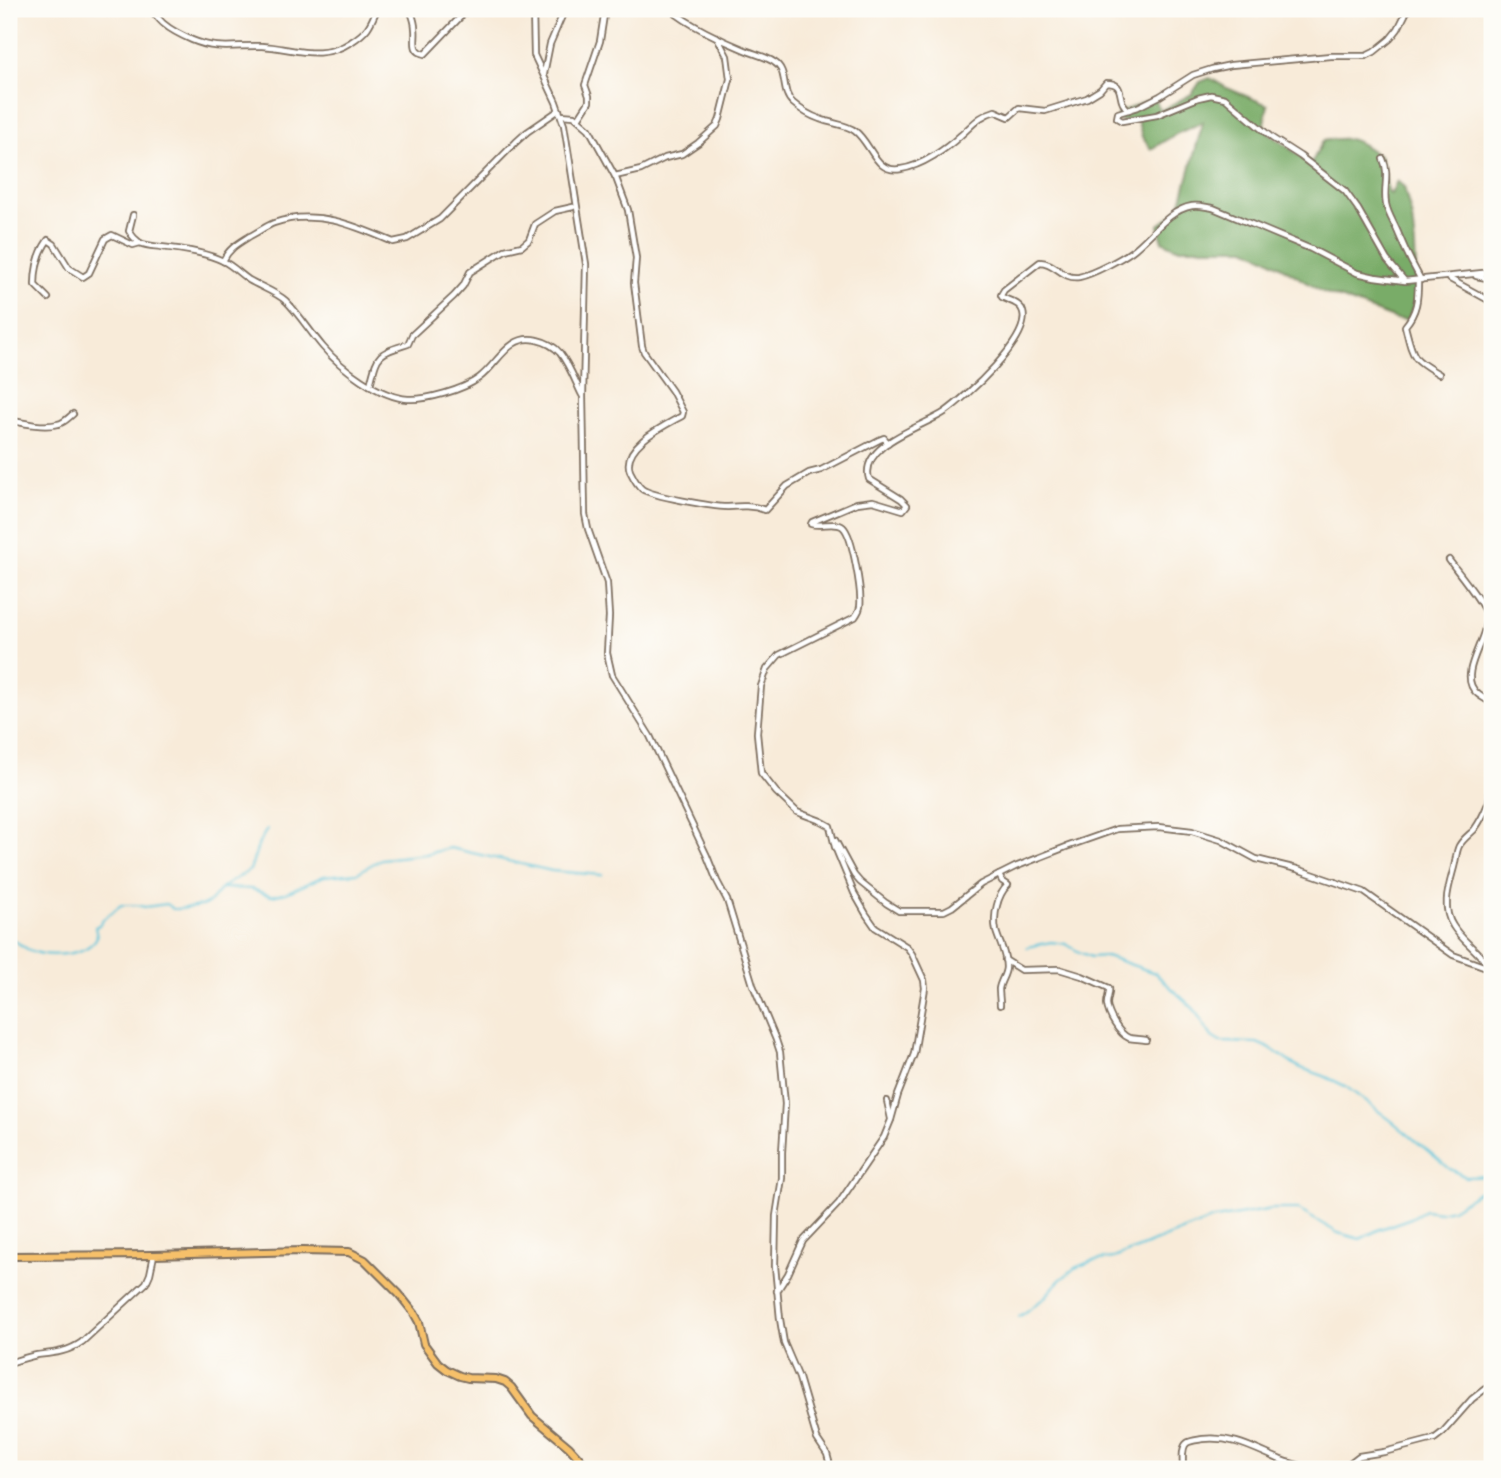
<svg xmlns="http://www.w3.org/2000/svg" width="1501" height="1478" font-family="Mali,sans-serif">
	<rect width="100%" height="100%" fill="#fdfcf7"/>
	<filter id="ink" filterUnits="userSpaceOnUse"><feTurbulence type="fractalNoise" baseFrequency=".0143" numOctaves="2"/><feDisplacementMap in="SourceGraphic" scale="14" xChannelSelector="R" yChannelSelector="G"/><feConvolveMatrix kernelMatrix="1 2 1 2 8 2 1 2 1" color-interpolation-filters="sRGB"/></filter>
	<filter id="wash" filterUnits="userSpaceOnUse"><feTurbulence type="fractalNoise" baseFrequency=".00686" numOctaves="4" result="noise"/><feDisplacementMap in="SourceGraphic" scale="28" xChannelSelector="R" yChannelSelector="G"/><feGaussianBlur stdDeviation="1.57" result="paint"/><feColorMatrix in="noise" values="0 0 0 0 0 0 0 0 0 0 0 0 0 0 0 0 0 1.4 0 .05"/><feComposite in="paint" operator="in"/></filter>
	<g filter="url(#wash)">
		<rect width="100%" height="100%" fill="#f8ebd9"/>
		<path fill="#79ac67" stroke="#5a6b42" stroke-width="2" d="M 1210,78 L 1227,88 L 1268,105 L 1264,123 L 1270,134 L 1311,164 L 1323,141 C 1353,135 1357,140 1380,157 L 1386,181 L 1387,192 L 1391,194 L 1397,181 L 1404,187 L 1412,218 L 1415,246 L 1417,295 L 1408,320 L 1396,319 L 1323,292 L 1265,257 L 1246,248 L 1177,248 L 1162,241 L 1159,225 L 1179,210 L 1203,122 L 1178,133 L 1151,149 L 1142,137 L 1137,118 L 1123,121 L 1117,118 L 1118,113 L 1155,98 L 1160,111 L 1192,94 L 1200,82 Z"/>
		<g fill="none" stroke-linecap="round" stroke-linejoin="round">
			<g stroke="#5ec5db" stroke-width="2">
				<path d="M 221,888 L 252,889 L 271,896 L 286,893 L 324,876 L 357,873 L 381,859 L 426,854 L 450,848 L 552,871 L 602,875"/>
				<path d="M 9,938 C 16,941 22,946 29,950 C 48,958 86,957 97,937 L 95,927 L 99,925 L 102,920 L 121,905 L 136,905 L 145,907 L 166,904 L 173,909 L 180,909 L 201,906 L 209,903 L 221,888 L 250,870 L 259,843 L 267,829"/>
				<path d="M 1027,947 L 1051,942 L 1066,944 L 1079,952 L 1091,957 L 1106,956 L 1155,973 L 1194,1009 L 1212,1037 L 1220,1042 L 1257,1043 L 1273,1050 L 1288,1061 L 1301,1068 L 1324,1076 L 1345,1086 L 1393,1122 L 1450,1169 L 1466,1177 L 1492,1176"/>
				<path d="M 1019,1317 L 1043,1299 L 1060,1280 L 1075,1268 L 1092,1261 L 1114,1258 L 1210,1220 L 1272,1209 L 1297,1209 L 1338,1233 L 1360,1239 L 1380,1229 L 1411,1218 L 1425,1210 L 1439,1212 L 1452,1209 L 1492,1183"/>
			</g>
		</g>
	</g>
	<g filter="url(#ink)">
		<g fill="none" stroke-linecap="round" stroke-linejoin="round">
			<g stroke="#7d6e5f" stroke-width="8">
				<g id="minor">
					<path d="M 149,9 C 155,13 159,20 164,24 C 172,31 183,36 192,40 C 218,51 235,45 262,46 C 294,48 321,62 351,42 C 367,32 370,26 377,9"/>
					<path d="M 410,9 C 412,15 415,21 415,28 C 417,39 410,51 425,54 L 468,9"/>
					<path d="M 533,9 L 534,55 L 556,102 L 564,125 L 586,264 L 583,396 L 585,514 L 588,529 L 607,583 L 609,616 L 607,653 L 612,675 L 650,736 L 707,856 L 717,881 L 727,900 L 753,985 L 776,1040 L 780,1052 L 785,1104 L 782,1152 L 782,1178 L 776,1216 L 775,1266 L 780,1319 L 784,1343 L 799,1378 L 817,1439 L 827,1454 L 831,1469"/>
					<path d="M 670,9 C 687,24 723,41 745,50 C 754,54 765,56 774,62 C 789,71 780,92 793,103 C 801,110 811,116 820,119 C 832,124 846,124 855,131 C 872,144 875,174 901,169 C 922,166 946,149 961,135 C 973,125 978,116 995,111 L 1009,117 L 1019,108 L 1045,111 L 1087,98 L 1100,90 L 1106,83 C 1128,83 1114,100 1129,110"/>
					<path d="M 843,9 L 844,12"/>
					<path d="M 544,74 L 550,44 L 565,9"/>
					<path d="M 561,115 L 574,116 L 589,129 L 616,178 L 628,210 L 636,258 L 634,283 L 642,346 L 644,352 L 672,391 L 683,412 L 682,416 C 664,426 621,446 630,471 C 633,477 637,485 642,489 C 651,496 714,507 727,507 C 740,506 752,505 765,510 L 787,486 L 809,473 L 821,470 L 879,440 L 884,438 L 888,443"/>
					<path d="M 578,119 L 589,102 L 589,96 L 585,85 L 600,41 L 605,9"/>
					<path d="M 1383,159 C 1390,174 1383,188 1386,204 C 1388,215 1395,224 1399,235 C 1406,252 1412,264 1421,280"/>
					<path d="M 615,176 L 641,170 L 665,158 L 682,154 L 698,143 L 717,126 L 720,119 L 730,79 L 727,56 L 717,37"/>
					<path d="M 133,215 L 129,231 C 132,236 136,240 140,243 C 147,246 154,246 161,247 C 181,249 205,252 223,261 C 233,266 240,274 249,280 C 261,287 276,292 286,301 C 300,315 310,332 323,347 C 341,368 379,397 408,399 C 427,400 463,390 479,378 C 498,364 509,333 537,340 C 546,342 554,346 560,353 C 570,366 575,381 582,395"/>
					<path d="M 223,261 C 229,248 239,243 250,236 C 258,232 266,226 274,223 C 316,208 356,226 393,242 L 407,239 L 440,219 L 516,142 L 527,132 L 559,110"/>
					<path d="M 1476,276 L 1492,279"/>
					<path d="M 1450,279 L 1492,302"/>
					<path d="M 1404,280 L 1387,260 L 1358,209 L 1345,191 L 1300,156 L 1272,138 L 1225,98 L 1211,95 L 1198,98 L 1157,115 L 1122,121 L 1117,118 L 1118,113 L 1138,107 L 1160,96 L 1193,75 L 1212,69 L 1231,65 L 1331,56 L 1366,56 L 1374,52 L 1390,39 L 1398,29 L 1408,9"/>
					<path d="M 1418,281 C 1418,299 1417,312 1405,326 C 1413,357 1411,358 1439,374"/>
					<path d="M 48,298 L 35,285 C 35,269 38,254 48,240 L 54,244 L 69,268 L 83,277 L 89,273 L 105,239 L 112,235 L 133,245 L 140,243"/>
					<path d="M 370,385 C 378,354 376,354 408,344 L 412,335 L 454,296 L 463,286 L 470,272 L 505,250 L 522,246 L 529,240 L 535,224 L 555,211 L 573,207"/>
					<path d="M 9,420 C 23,423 43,428 58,424 C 64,423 68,418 73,414"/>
					<path d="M 1449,560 C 1457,571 1485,604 1486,616 C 1489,638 1459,671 1474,690 C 1478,696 1486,699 1492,703"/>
					<path d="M 835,840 L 854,875 L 860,882 L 886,903 L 899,911 L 944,911 L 952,907 L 981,884 L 1015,867 L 1066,847 L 1117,829 L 1159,827 L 1192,831 L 1221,840 L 1256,859 L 1297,869 L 1364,892 L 1453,955 L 1489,968"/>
					<path d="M 999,875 L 1002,881 L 1008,885 C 997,895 993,916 996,931 C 1000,945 1006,952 1006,967 C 1006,975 1000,981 999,989 C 999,994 1000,1000 1000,1005"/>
					<path d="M 1005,960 L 1021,970 L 1059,969 L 1082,976 L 1109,988 C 1110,994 1107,998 1107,1004 C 1108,1015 1119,1034 1129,1038 C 1134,1039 1141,1039 1146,1040"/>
					<path d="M 1489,967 C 1478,950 1462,941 1453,926 C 1441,908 1449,886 1454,867 C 1456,860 1456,852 1459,846 C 1463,839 1469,835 1474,830 C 1479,823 1484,814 1487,806 C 1495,790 1483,781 1492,764"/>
					<path d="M 887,1101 L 891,1119"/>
					<path d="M 777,1291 L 788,1274 L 803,1241 L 839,1203 L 884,1137 L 891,1120 L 898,1095 L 914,1054 L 925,988 L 924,980 L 912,954 L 907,947 L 875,927 L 866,914 L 854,893 L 835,847 L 830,826 L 821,821 L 797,812 L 776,792 L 761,773 L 757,733 L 761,686 L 767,669 L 779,655 L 855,617 C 858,612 859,612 860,607 C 862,594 853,536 843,527 C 836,521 820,527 811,524 L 812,522 L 857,503 L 873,501 L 903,510 L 907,505 L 901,499 L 869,479 C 859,444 925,426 945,412 C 966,397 1031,339 1023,312 C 1021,303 1009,301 1002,297 L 1001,295 L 1004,290 L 1040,262 C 1055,262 1063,280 1079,277 C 1093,274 1121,259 1132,251 C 1151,237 1168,210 1192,206 C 1199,205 1206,207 1213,208 L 1311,249 L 1357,273 L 1375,277 L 1405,281 L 1492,272"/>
					<path d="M 9,1363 C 18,1360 27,1357 37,1355 C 54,1353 68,1352 82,1342 L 146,1283 L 150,1274 L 154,1255"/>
					<path d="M 1183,1469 C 1183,1462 1181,1447 1187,1443 C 1191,1440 1198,1440 1203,1439 C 1234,1436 1254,1449 1281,1460 C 1290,1464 1299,1464 1307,1469"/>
					<path d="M 1342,1469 L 1359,1456 L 1384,1452 L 1434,1439 L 1443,1432 L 1472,1399 L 1485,1389 L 1492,1390"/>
				</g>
			</g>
			<g stroke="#7d6e5f" stroke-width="10">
				<path id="major" d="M 9,1256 L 154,1255 L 302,1251 L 349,1252 L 365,1260 L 399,1294 L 414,1313 L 419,1322 L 424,1344 L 438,1363 L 447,1370 L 460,1376 L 468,1378 L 496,1379 L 505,1382 L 511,1387 L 532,1416 L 569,1447 L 589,1469"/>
			</g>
			<use href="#minor" stroke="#fff" stroke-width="4.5"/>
			<use href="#major" stroke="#f6c06b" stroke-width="6"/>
		</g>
	</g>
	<rect width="1501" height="1478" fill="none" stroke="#fdfcf7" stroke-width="35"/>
</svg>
